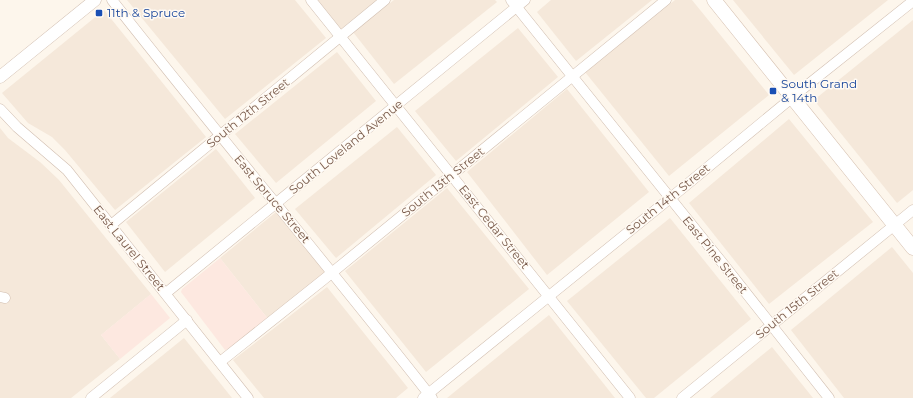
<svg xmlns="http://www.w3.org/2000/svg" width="913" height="398" font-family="Montserrat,sans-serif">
	<rect width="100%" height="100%" fill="#fdf6ec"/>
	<g fill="#f5e8da">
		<path d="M 127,0 L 295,0 L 326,38 L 225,119 Z"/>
		<path d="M 318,0 L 377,0 L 341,29 Z"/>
		<path d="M 394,0 L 495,0 L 497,2 L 394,84 L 353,32 Z"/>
		<path d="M 551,0 L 652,0 L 576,61 L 537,12 Z"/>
		<path d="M 675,0 L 692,0 L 769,95 L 669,176 L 585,72 Z"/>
		<path d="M 733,0 L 888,0 L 794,75 Z"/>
		<path d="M 104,10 L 206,137 L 115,210 L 65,150 L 52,137 L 28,123 L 2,93 Z"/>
		<path d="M 913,20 L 913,190 L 897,203 L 814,100 Z"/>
		<path d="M 518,28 L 558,77 L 456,161 L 415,111 Z"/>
		<path d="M 337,52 L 376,101 L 276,183 L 235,134 Z"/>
		<path d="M 567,89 L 649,192 L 547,275 L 467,172 Z"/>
		<path d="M 789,119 L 873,222 L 769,304 L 689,203 Z"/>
		<path d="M 397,127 L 436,175 L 336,258 L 295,209 Z"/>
		<path d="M 0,128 L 8,138 L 40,162 L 59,180 L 151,294 L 101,335 L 120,359 L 71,398 L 0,398 Z"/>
		<path d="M 216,149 L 255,198 L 165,272 L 126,222 Z"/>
		<path d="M 447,188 L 529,289 L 426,372 L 345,271 Z"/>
		<path d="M 276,212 L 326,273 L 268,319 L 220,258 Z"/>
		<path d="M 670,218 L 751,319 L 654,398 L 646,398 L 567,301 Z"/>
		<path d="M 892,247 L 913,273 L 913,398 L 844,398 L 791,330 Z"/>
		<path d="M 327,287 L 408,388 L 396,398 L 264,398 L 233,360 Z"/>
		<path d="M 549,315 L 615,398 L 447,398 Z"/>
		<path d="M 184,338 L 232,398 L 110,398 Z"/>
		<path d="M 772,347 L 813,398 L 710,398 Z"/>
	</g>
	<g fill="#fde8e0">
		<path d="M 220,258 L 268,319 L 235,346 L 225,350 L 181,292 L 182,289 Z"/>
		<path d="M 151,294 L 170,318 L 120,359 L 101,335 Z"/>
	</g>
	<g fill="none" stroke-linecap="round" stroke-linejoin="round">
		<g stroke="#d1beb0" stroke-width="11">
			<g id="minor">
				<path d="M 112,0 C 217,134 327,264 432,398"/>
				<path d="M 311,0 L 630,398"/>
				<path d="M 511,0 L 720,260 L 829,398"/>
				<path d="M 0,109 L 17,127 L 67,170 L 248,398"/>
				<path d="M 111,225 L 385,0"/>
				<path d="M 166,293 L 525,0"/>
				<path d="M 0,297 L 5,298"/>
				<path d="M 220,362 L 323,280 L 666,0"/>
				<path d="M 91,398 L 187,320"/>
				<path d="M 423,398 L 679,191 L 805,87 L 913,1"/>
				<path d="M 682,398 L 913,210"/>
			</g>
		</g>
		<g stroke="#d1beb0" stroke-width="13">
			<path id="tertiary" d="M 0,77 L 95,0"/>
		</g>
		<g stroke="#d6c0b0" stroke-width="15">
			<path id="secondary" d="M 714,0 L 913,248"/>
		</g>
		<use href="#minor" stroke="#fff" stroke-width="10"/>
		<use href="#tertiary" stroke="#fff" stroke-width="12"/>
		<use href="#secondary" stroke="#fff" stroke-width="14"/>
	</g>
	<g fill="#1a4fb4" stroke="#fffaf3" stroke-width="1.5">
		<rect x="95" y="9" width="8" height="8" rx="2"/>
		<rect x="769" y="87" width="8" height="8" rx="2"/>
	</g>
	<g text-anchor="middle" stroke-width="3" stroke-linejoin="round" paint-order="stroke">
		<g font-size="12" fill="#164399" stroke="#fffaf3" text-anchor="start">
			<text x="107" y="17">11th &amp; Spruce</text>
			<text x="781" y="88">South Grand<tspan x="781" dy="14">&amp; 14th</tspan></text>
		</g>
		<g font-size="12" fill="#7a5c4d" stroke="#fffaf3">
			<text transform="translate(248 113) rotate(-39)" y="4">South 12th Street</text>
			<text transform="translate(346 147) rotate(-39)" y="4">South Loveland Avenue</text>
			<text transform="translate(443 182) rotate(-39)" y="4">South 13th Street</text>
			<text transform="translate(272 199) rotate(50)" y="4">East Spruce Street</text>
			<text transform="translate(668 199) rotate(-39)" y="4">South 14th Street</text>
			<text transform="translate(494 227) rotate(51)" y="4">East Cedar Street</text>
			<text transform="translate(129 248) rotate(51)" y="4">East Laurel Street</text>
			<text transform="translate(715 255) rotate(51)" y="4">East Pine Street</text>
			<text transform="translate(797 304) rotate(-39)" y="4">South 15th Street</text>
		</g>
	</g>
</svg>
